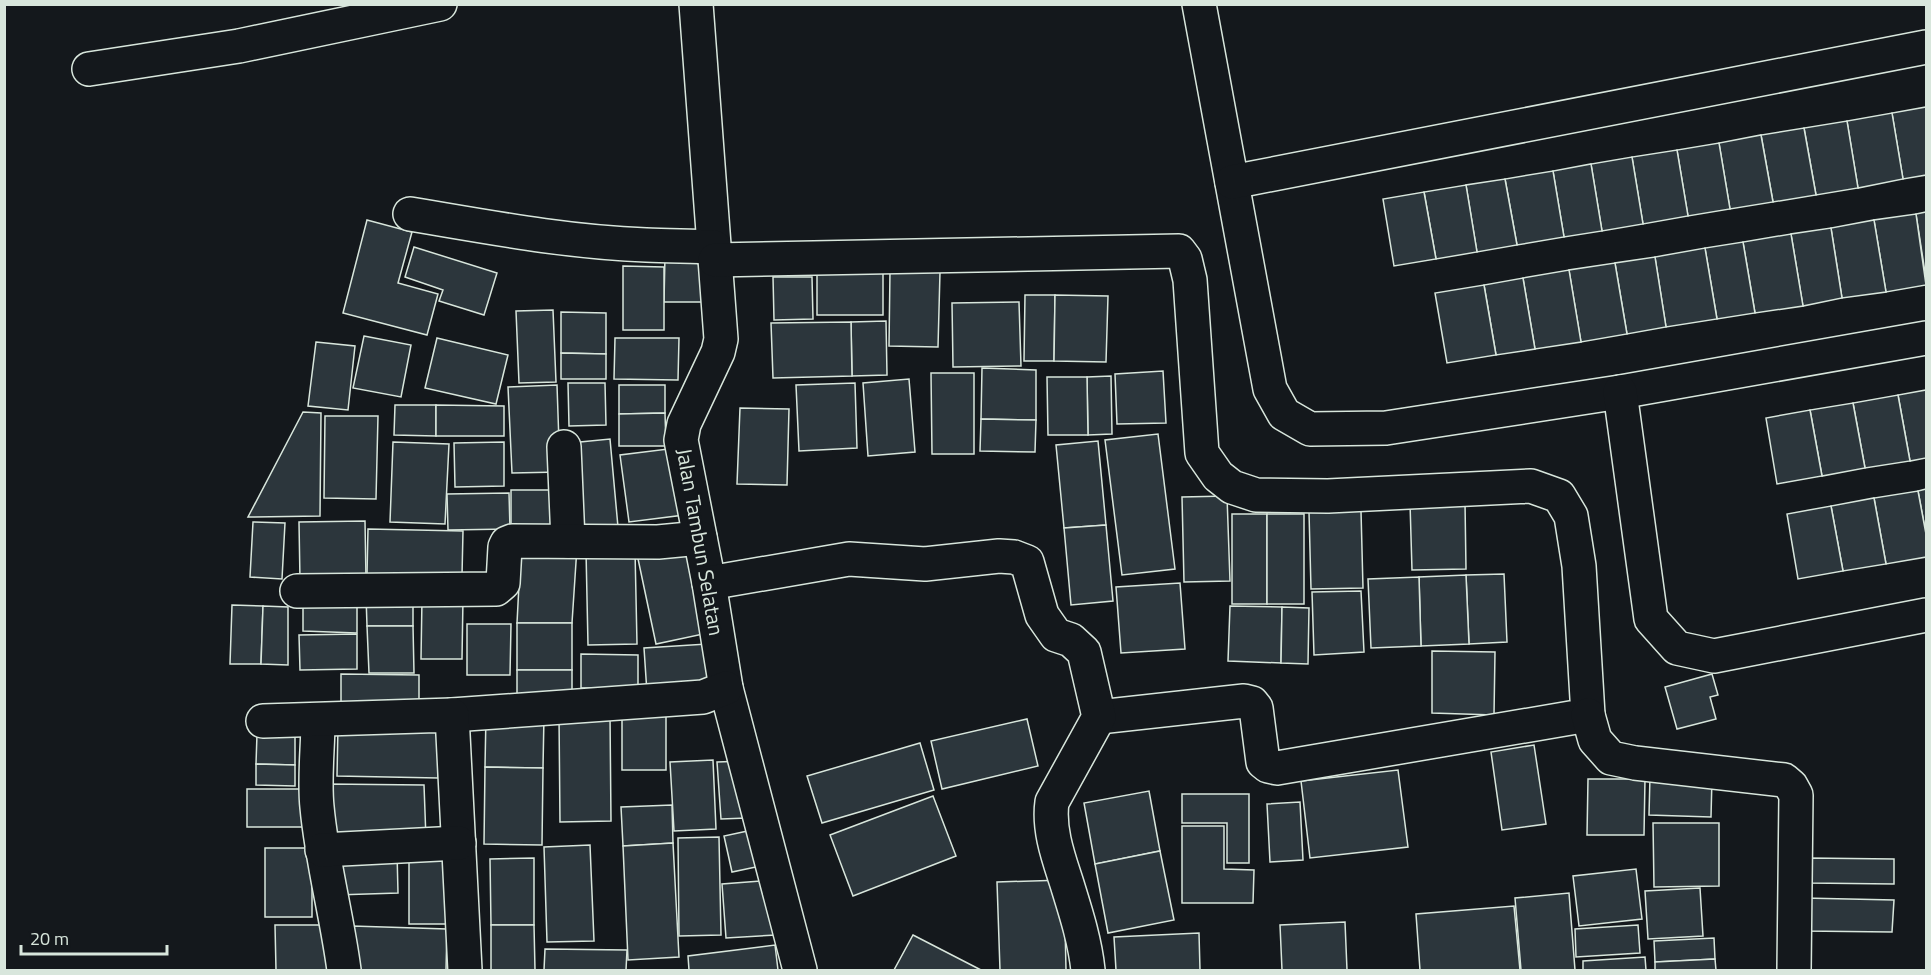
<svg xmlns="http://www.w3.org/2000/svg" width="1931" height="975" font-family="'Titillium Web',sans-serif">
	<rect width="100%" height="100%" fill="#14181c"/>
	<g fill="#2c363c" stroke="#d8e6dc" stroke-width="1.5">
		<path d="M 1926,107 L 1926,175 L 1903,179 L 1892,113 Z"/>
		<path d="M 1892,113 L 1903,179 L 1858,188 L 1847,121 Z"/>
		<path d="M 1847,121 L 1858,188 L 1816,195 L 1804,128 Z"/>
		<path d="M 1804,128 L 1816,195 L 1773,202 L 1761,135 Z"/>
		<path d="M 1761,135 L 1773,202 L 1730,209 L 1719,143 Z"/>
		<path d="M 1719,143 L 1730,209 L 1688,216 L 1677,150 Z"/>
		<path d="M 1677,150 L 1688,216 L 1643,224 L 1632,157 Z"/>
		<path d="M 1632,157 L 1643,224 L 1602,231 L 1591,164 Z"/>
		<path d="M 1591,164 L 1602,231 L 1564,237 L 1553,171 Z"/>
		<path d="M 1553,171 L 1564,237 L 1517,245 L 1505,179 Z"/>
		<path d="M 1505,179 L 1517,245 L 1477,252 L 1466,185 Z"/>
		<path d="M 1466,185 L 1477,252 L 1436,259 L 1424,192 Z"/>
		<path d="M 1424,192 L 1436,259 L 1394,266 L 1383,199 Z"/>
		<path d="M 1926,212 L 1926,279 L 1916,214 Z"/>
		<path d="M 1916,214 L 1926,285 L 1886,292 L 1874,220 Z"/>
		<path d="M 367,220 L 412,232 L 398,283 L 438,294 L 427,335 L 343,313 Z"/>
		<path d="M 1874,220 L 1886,292 L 1842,298 L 1831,228 Z"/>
		<path d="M 1831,228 L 1842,298 L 1803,306 L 1791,234 Z"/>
		<path d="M 1791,234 L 1803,306 L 1755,313 L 1743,242 Z"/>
		<path d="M 1743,242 L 1755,313 L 1717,319 L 1705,248 Z"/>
		<path d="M 414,247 L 497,273 L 484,315 L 439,301 L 443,290 L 405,277 Z"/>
		<path d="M 1705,248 L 1717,319 L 1666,327 L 1655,257 Z"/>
		<path d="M 665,255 L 706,255 L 706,302 L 664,302 Z"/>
		<path d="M 1655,257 L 1666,327 L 1627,334 L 1615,263 Z"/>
		<path d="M 1615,263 L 1627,334 L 1581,342 L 1569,270 Z"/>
		<path d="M 623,266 L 664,267 L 664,330 L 623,330 Z"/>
		<rect x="817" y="270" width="66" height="45"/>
		<path d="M 1569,270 L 1581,342 L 1535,349 L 1523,278 Z"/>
		<path d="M 890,271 L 940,272 L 938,347 L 889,346 Z"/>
		<path d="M 773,277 L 812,277 L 813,319 L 774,320 Z"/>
		<path d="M 1523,278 L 1535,349 L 1496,355 L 1484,285 Z"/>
		<path d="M 1484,285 L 1496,355 L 1447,363 L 1435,293 Z"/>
		<path d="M 1025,295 L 1055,295 L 1054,361 L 1024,361 Z"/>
		<path d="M 1055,295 L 1108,296 L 1106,362 L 1054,361 Z"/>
		<path d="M 1019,302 L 1021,366 L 953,367 L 952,303 Z"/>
		<path d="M 553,310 L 556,382 L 519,383 L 516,311 Z"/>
		<path d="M 561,312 L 606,313 L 606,354 L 561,353 Z"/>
		<path d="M 886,321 L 887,375 L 852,376 L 851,322 Z"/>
		<path d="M 851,322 L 852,376 L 773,378 L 771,323 Z"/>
		<path d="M 364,336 L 411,345 L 401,397 L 353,388 Z"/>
		<path d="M 437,338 L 508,355 L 496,404 L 425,388 Z"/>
		<path d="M 615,338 L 679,338 L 678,380 L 614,379 Z"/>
		<path d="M 316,342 L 355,346 L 348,410 L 308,406 Z"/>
		<path d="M 561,353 L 606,354 L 606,379 L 561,379 Z"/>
		<path d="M 982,368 L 1036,370 L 1036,420 L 981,419 Z"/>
		<path d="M 1163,371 L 1166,423 L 1117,424 L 1115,374 Z"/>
		<path d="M 931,373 L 974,373 L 974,454 L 932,454 Z"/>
		<path d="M 1111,376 L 1112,434 L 1088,435 L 1087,377 Z"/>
		<path d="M 1047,377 L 1087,377 L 1088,435 L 1048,435 Z"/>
		<path d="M 909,379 L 915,452 L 868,456 L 863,383 Z"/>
		<path d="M 568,383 L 605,383 L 606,425 L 569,426 Z"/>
		<path d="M 855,383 L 857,448 L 799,451 L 796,385 Z"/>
		<path d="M 557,385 L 560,472 L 512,473 L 508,387 Z"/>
		<path d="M 619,385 L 665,385 L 665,413 L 619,414 Z"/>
		<path d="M 1926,390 L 1926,458 L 1910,461 L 1898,395 Z"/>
		<path d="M 1898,395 L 1910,461 L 1865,468 L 1853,403 Z"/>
		<path d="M 1853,403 L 1865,468 L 1822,476 L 1810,410 Z"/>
		<path d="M 395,405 L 436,405 L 436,436 L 394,435 Z"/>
		<path d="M 436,405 L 504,406 L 504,436 L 436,436 Z"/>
		<path d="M 740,408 L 789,409 L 787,485 L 737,484 Z"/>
		<path d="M 1810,410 L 1822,476 L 1777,484 L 1766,418 Z"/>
		<path d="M 303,412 L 321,413 L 320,516 L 248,517 Z"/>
		<path d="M 665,413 L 666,446 L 619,446 L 619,414 Z"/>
		<path d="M 325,416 L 378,416 L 376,499 L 324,498 Z"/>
		<path d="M 981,419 L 1036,420 L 1035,452 L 980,451 Z"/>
		<path d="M 1158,434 L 1175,569 L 1122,575 L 1105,440 Z"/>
		<path d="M 610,439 L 618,527 L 578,531 L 570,443 Z"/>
		<path d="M 1098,441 L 1106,525 L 1064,528 L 1056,445 Z"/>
		<path d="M 393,442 L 449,444 L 445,524 L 390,522 Z"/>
		<path d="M 504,442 L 504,486 L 455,487 L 454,443 Z"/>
		<path d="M 676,448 L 684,515 L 629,522 L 620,455 Z"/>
		<path d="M 1926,489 L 1926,534 L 1918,491 Z"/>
		<path d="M 511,490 L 560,490 L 561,531 L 511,532 Z"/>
		<path d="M 1918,491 L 1926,534 L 1926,557 L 1886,564 L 1874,498 Z"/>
		<path d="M 509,493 L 510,529 L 448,530 L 447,494 Z"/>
		<path d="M 1227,496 L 1230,581 L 1184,582 L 1182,497 Z"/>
		<path d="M 1874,498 L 1886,564 L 1843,571 L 1831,506 Z"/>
		<path d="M 1465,502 L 1466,569 L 1412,570 L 1410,503 Z"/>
		<path d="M 1831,506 L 1843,571 L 1798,579 L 1787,514 Z"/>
		<path d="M 1361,511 L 1363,588 L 1311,589 L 1309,512 Z"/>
		<rect x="1232" y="514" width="35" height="90"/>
		<rect x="1267" y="514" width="37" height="90"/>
		<path d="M 365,521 L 366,579 L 300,580 L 299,522 Z"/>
		<path d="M 253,522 L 285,523 L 282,579 L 250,577 Z"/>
		<path d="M 1106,525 L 1113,601 L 1071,605 L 1064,528 Z"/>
		<path d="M 368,529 L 463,531 L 462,576 L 367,574 Z"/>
		<path d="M 688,543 L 708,633 L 656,644 L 637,554 Z"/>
		<path d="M 521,546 L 577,547 L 572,623 L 517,623 Z"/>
		<path d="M 635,550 L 637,644 L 588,645 L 586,551 Z"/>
		<path d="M 1504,574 L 1507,642 L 1469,644 L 1466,575 Z"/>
		<path d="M 1466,575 L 1469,644 L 1421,646 L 1419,577 Z"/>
		<path d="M 1419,577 L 1421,646 L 1371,648 L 1368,579 Z"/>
		<path d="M 1180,583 L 1185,649 L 1121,653 L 1116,587 Z"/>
		<path d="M 1361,591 L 1364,652 L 1314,655 L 1312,592 Z"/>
		<path d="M 413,595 L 413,626 L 367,626 L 366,596 Z"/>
		<path d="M 422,598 L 463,598 L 462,659 L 421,659 Z"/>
		<path d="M 303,599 L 357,599 L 357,633 L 303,631 Z"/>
		<path d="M 232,605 L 263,606 L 261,664 L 230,664 Z"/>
		<path d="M 263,606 L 288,607 L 288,665 L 261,664 Z"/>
		<path d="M 1230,606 L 1282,607 L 1281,663 L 1228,661 Z"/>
		<path d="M 1282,607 L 1309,608 L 1308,664 L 1281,663 Z"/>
		<rect x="517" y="623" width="55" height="47"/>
		<path d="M 467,624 L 511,624 L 510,675 L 467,675 Z"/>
		<path d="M 367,626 L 413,626 L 414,673 L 369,673 Z"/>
		<path d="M 357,634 L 357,669 L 300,670 L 299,635 Z"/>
		<path d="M 707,644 L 709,690 L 647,693 L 644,648 Z"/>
		<path d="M 1432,651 L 1495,652 L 1494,715 L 1432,713 Z"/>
		<path d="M 581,654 L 638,655 L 638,688 L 581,688 Z"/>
		<rect x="517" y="670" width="55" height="27"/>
		<path d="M 341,674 L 419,675 L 419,716 L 341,716 Z"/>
		<path d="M 1712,674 L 1718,695 L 1710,697 L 1716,719 L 1677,729 L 1665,687 Z"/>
		<rect x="622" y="707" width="44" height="63"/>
		<path d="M 486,715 L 544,716 L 543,768 L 485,767 Z"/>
		<path d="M 610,715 L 611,821 L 560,822 L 559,716 Z"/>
		<path d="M 1027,719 L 1038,766 L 942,789 L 931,741 Z"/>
		<path d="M 338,726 L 439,728 L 438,778 L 337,776 Z"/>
		<path d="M 257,734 L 295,734 L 295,765 L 256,764 Z"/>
		<path d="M 920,743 L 934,790 L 822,823 L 807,776 Z"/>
		<path d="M 1534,745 L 1546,824 L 1502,830 L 1491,752 Z"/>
		<path d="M 713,760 L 716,829 L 674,831 L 670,762 Z"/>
		<path d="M 745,761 L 747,818 L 721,819 L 717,762 Z"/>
		<path d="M 256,764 L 295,765 L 295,786 L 256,785 Z"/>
		<path d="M 485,767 L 543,768 L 542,845 L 484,844 Z"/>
		<path d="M 1398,770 L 1408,847 L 1310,858 L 1301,781 Z"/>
		<path d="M 1650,776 L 1712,778 L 1711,817 L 1649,815 Z"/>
		<path d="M 1588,779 L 1645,779 L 1644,835 L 1587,835 Z"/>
		<path d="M 326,784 L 424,785 L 426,839 L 325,839 Z"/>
		<rect x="247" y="789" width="60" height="38"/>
		<path d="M 1149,791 L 1160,851 L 1095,864 L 1084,803 Z"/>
		<path d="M 1182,794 L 1249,794 L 1249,863 L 1227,863 L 1227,823 L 1182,823 Z"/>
		<path d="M 933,796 L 956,856 L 853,896 L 830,835 Z"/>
		<path d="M 1300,802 L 1303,860 L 1270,862 L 1267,804 Z"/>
		<path d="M 672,805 L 673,843 L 623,846 L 621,807 Z"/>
		<path d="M 1653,823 L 1719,823 L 1719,886 L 1654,887 Z"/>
		<path d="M 1182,826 L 1224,826 L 1224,869 L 1254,870 L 1253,903 L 1182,903 Z"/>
		<path d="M 757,829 L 765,865 L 732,872 L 724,836 Z"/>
		<path d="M 719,837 L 721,935 L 679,936 L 678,838 Z"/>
		<path d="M 673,843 L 679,957 L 628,960 L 623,846 Z"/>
		<path d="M 590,845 L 594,941 L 547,942 L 544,847 Z"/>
		<rect x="265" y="848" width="47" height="69"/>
		<rect x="409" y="850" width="48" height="74"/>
		<path d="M 1160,851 L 1174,920 L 1108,933 L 1095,864 Z"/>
		<path d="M 397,852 L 398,893 L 336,895 L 336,854 Z"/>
		<path d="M 534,858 L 534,925 L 491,925 L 490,859 Z"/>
		<path d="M 1808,858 L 1894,859 L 1894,884 L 1808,883 Z"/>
		<path d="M 1636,869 L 1642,919 L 1579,926 L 1573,876 Z"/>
		<path d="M 772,880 L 776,935 L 726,938 L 722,884 Z"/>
		<path d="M 1064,880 L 1066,970 L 1000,970 L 997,882 Z"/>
		<path d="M 1700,888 L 1703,936 L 1648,939 L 1645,891 Z"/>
		<path d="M 1569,893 L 1575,970 L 1521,970 L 1515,898 Z"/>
		<path d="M 1803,898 L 1894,900 L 1892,932 L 1803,931 Z"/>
		<path d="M 1514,906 L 1520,970 L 1420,970 L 1416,914 Z"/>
		<path d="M 1345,922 L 1347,970 L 1282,970 L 1280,925 Z"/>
		<path d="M 275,925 L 331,925 L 331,970 L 276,970 Z"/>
		<path d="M 491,925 L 534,925 L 535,970 L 491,970 Z"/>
		<path d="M 1638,925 L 1640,953 L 1576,957 L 1575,929 Z"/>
		<path d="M 352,926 L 447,929 L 446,970 L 351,970 Z"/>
		<path d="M 1199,933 L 1200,970 L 1116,970 L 1114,937 Z"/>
		<path d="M 913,935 L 981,970 L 894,970 Z"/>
		<path d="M 1714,938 L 1715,959 L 1655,962 L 1654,941 Z"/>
		<path d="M 775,945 L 778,970 L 689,970 L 688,956 Z"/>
		<path d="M 545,949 L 627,950 L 626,970 L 544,970 Z"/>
		<path d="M 1645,957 L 1646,970 L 1583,970 L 1583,961 Z"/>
		<path d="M 1715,959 L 1716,970 L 1655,970 L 1655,962 Z"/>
	</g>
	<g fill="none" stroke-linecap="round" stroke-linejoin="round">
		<g stroke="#d8e6dc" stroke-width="36">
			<g id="minor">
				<path d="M 696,4 L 721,339 L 718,352 L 684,424 L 681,440 L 709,583 L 726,688 L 800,970"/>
				<path d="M 1199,4 L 1270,389 L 1284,414 L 1310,429 L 1386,428 L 1620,392 L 1926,338"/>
				<path d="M 89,69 L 239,46 L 440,4"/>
				<path d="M 1232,182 L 1926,47"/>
				<path d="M 410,214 C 488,227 566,242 646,245 C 668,246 691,246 714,247"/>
				<path d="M 715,260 L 1179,251 L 1185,259 L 1190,280 L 1202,453 L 1218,476 L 1232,487 L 1256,495 L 1328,496 L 1531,486 L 1559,496 L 1571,516 L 1579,566 L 1588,715 L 1277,768 L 1268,766 L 1263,762 L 1256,708 L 1252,703 L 1244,701 L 1099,717"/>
				<path d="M 1620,392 L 1651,619 L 1677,648 L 1714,656 L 1926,615"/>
				<path d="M 564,447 L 568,541"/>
				<path d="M 709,583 L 849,559 L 925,564 L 999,556 L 1014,557 L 1027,562 L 1042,615 L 1056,635 L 1071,640 L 1084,652 L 1099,717 L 1052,802 C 1048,830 1059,859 1067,884 C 1076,913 1085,941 1088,970"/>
				<path d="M 297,591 L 496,589 L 503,583 L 505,547 L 507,543 L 512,541 L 658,542 L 700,538"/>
				<path d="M 452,715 L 703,697 L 726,688"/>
				<path d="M 1588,715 L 1595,740 L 1611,758 L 1635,763 L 1784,780 L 1791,786 L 1796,795 L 1794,970"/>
				<path d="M 318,720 C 318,748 314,779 317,807 C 322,862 337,916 344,970"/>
				<path d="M 263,721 L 452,715 L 465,970"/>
				<path d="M 322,850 L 459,843"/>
			</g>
		</g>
		<use href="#minor" stroke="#14181c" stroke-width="33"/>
	</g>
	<g text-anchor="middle" stroke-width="4.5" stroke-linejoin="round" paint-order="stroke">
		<g font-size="21" fill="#d8e6dc" stroke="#14181c">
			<text transform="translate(700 542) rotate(80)" y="7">Jalan Tambun Selatan</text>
		</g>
	</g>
	<rect width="1931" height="975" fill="none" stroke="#d8e6dc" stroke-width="12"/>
	<path d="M21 945v9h146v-9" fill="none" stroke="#d8e6dc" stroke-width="3"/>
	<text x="30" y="945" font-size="18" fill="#d8e6dc" stroke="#14181c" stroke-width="4.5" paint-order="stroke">20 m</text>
</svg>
